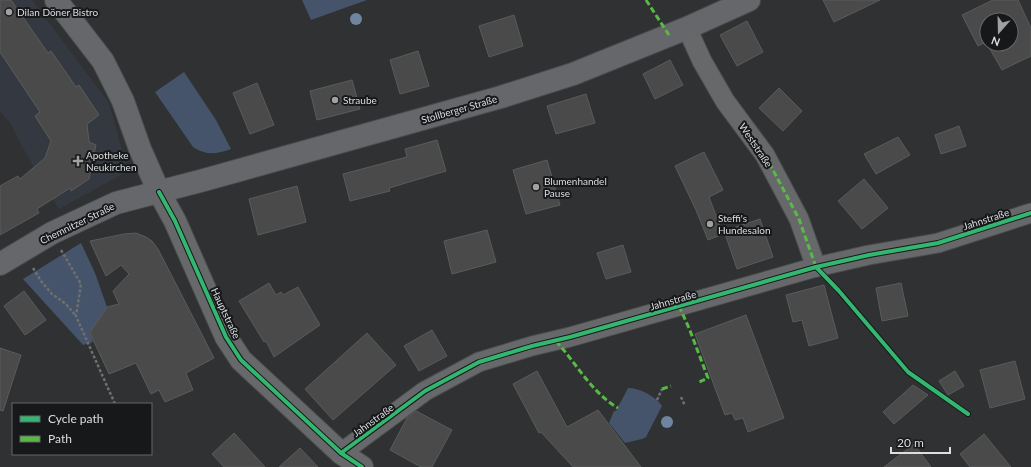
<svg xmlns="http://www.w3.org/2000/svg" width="1031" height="467" font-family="Lato,sans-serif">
	<rect width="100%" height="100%" fill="#2f3133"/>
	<path fill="#343941" d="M 0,0 L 32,0 L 109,103 L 128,171 L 59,209 L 35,170 L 10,123 L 0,111 Z"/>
	<g fill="#45546a">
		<path d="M 302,0 L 367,0 L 311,20 Z"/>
		<path d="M 184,72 L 216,120 L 231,149 C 217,154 207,156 193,147 L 155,92 Z"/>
		<path d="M 81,243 L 95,273 L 107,307 L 90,333 L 93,342 L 83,345 L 23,279 Z"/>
		<path d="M 628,388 C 640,388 655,396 662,406 L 646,437 L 642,439 L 625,443 L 609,423 L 614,411 L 616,411 Z"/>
	</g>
	<g fill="#4a4a4a" stroke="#5a5b5b">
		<path d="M 0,0 L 11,0 L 48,53 L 51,51 L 76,87 L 79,85 L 99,115 L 87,124 L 89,142 L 96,145 L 89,179 L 71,191 L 70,188 L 37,209 L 39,213 L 0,235 L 0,186 L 18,176 L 20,179 L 45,158 L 51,141 L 35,116 L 40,112 L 0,52 Z"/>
		<path d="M 823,0 L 880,0 L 834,22 Z"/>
		<path d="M 993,0 L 1018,0 L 1031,28 L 1031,56 L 1002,70 L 987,44 L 1011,44 L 1011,20 L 987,20 L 987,43 L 986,42 L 978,46 L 962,15 Z"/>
		<path d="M 514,15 L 523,46 L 489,57 L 479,26 Z"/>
		<path d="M 747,21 L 763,52 L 737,66 L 720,35 Z"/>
		<path d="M 418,51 L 429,86 L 400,94 L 390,60 Z"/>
		<path d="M 670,60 L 683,85 L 655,99 L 643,74 Z"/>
		<path d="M 352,80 L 360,109 L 317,120 L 310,91 Z"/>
		<path d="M 257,83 L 274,125 L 250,134 L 233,93 Z"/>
		<path d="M 779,88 L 802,111 L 783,131 L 759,108 Z"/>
		<path d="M 586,94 L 595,123 L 556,134 L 547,106 Z"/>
		<path d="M 959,126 L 966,146 L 941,154 L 935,135 Z"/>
		<path d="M 898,137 L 910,155 L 876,174 L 864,154 Z"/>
		<path d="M 437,140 L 446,171 L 389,188 L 390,191 L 350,201 L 343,174 L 407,157 L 405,149 Z"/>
		<path d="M 704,152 L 723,190 L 709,197 L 723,234 L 708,240 L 696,210 L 675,166 Z"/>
		<path d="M 547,160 L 560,205 L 526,214 L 513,170 Z"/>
		<path d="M 864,179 L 888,208 L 862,229 L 838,201 Z"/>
		<path d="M 297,186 L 306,222 L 258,235 L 249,199 Z"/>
		<path d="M 760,219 L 773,257 L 737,269 L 724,231 Z"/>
		<path d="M 487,230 L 496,262 L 452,274 L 444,241 Z"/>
		<path d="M 136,233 L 146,237 L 152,241 L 158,249 L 214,358 L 186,373 L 193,390 L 165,402 L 159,390 L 151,394 L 136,363 L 109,374 L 90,333 L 107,307 L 119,304 L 113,291 L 129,274 L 121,265 L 106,276 L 90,241 L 124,234 Z"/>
		<path d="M 623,245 L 631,272 L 606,279 L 597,253 Z"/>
		<path d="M 269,283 L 276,295 L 281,292 L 283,295 L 298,287 L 320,325 L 274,357 L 266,341 L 264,342 L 239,301 Z"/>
		<path d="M 901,283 L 908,316 L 882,321 L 876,288 Z"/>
		<path d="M 824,285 L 838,338 L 809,346 L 802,320 L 793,322 L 786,295 Z"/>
		<path d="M 24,291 L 46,320 L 25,335 L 4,306 Z"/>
		<path d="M 746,315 L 784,418 L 748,432 L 743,418 L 735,420 L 732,413 L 725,415 L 695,334 Z"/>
		<path d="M 432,330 L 447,356 L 419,371 L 404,346 Z"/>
		<path d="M 367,333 L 396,365 L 333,420 L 305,389 Z"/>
		<path d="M 0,348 L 21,355 L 3,411 L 0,410 Z"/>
		<path d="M 1015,361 L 1025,399 L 990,408 L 980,370 Z"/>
		<path d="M 537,371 L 567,427 L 598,410 L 641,467 L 573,467 L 541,432 L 539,433 L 513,384 Z"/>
		<path d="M 955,371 L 964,386 L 948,395 L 939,381 Z"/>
		<path d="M 913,385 L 928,395 L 894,424 L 883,412 Z"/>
		<path d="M 416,411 L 452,430 L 432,467 L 421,467 L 390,450 L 407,418 Z"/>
		<path d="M 234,433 L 265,467 L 224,467 L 212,454 Z"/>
		<path d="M 984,434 L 1011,467 L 970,467 L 960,454 Z"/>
		<path d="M 914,444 L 931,467 L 884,467 Z"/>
		<path d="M 300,448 L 318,467 L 279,467 Z"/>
	</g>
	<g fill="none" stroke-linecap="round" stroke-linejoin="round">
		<g stroke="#4b4c4e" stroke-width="21">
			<g id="minor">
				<path d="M 687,28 L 702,61 L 725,101 L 765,155 L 799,219 L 816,267"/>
				<path d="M 341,453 L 425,391 L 479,362 L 532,346 L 570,337 L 816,267 L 869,255 L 938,243 L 1031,213"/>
			</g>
		</g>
		<g stroke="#4b4c4e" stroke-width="24">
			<path id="tertiary" d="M 159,192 L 175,221 L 226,337 L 241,360 L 341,453 L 362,467"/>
		</g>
		<g stroke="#4b4c4e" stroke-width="24">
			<g id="secondary">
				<path d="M 56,0 L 103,61 L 123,101 L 140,149 L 159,192"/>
				<path d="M 0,264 L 52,233 L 116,203 L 204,180 L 501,97 L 573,74 L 687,28 L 749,0"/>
			</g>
		</g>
		<g stroke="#6e6f71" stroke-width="2.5" stroke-dasharray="3 2" stroke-linecap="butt">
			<path d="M 61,250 L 81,284 L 76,316 L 115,404"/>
			<path d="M 33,268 L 41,281 L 52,294 L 66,304 L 76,316"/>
			<path d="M 681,397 L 685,406"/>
			<path d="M 657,400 L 662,389"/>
		</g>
		<use href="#minor" stroke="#676869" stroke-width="19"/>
		<use href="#tertiary" stroke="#676869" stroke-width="22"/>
		<use href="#secondary" stroke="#65676a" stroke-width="22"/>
		<g stroke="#58b947" stroke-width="3" stroke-dasharray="6 3" stroke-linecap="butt">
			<path d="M 646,0 L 669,35"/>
			<path d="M 765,155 L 799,219 L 816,267 L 818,269"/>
			<path d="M 679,306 L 689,328 L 708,378 L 697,383"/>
			<path d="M 556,341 C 576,363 592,393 618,408"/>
			<path d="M 662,389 L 671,386"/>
		</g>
		<g stroke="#17181a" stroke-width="6">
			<g id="cycleway">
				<path d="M 159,192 L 175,221 L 226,337 L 241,360 L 341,453 L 362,467"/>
				<path d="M 816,267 L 839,291 L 908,372 L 968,414"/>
				<path d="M 341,453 L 425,391 L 479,362 L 532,346 L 570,337 L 816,267 L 869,255 L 938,243 L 1031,213"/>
			</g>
		</g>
		<use href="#cycleway" stroke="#33b770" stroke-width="4"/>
	</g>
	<g fill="#6e849f">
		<circle cx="356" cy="19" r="6"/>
		<circle cx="667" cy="422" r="6"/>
	</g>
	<g fill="#9fa1a3" stroke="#17181a" stroke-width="1.5">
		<circle cx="9" cy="12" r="4"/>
		<circle cx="335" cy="100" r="4"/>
		<path d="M76 155h4v4h4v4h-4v4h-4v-4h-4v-4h4z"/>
		<circle cx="536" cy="187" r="4"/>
		<circle cx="710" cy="224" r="4"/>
	</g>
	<g text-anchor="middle" stroke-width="4" stroke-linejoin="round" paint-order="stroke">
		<g font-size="10" fill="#dcdee0" stroke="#17181a" text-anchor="start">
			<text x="17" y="16">Dilan Döner Bistro</text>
			<text x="343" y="104">Straube</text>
			<text x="86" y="159">Apotheke<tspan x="86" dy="12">Neukirchen</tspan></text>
			<text x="544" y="185">Blumenhandel<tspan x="544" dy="12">Pause</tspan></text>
			<text x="718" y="222">Steffi's<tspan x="718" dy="12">Hundesalon</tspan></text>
		</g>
		<g font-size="10" fill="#dcdee0" stroke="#17181a">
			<text transform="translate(459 109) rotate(-16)" y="4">Stollberger Straße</text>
			<text transform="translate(756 145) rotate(56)" y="4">Weststraße</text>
			<text transform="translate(986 219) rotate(-18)" y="4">Jahnstraße</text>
			<text transform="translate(77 223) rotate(-26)" y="4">Chemnitzer Straße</text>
			<text transform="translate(673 300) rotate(-16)" y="4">Jahnstraße</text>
			<text transform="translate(226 313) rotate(65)" y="4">Hauptstraße</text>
			<text transform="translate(373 420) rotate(-36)" y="4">Jahnstraße</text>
		</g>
	</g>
	<rect x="12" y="403" width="140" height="52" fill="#17181a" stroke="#666769"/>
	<rect x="20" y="416" width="20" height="6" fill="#33b770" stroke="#666769"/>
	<text x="48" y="423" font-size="12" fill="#dcdee0">Cycle path</text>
	<rect x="20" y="436" width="20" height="6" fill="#58b947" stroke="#666769"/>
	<text x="48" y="443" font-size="12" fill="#dcdee0">Path</text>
	<g transform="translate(999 32) rotate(200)"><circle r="19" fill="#17181a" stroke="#666769"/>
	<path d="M0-3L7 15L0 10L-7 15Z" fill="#9fa1a3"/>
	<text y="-6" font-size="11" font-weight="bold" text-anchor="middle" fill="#dcdee0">N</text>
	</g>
	<path d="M891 447v6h59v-6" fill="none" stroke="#dcdee0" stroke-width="2"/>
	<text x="897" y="447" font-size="12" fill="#dcdee0" stroke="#17181a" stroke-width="3" paint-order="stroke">20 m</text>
</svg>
